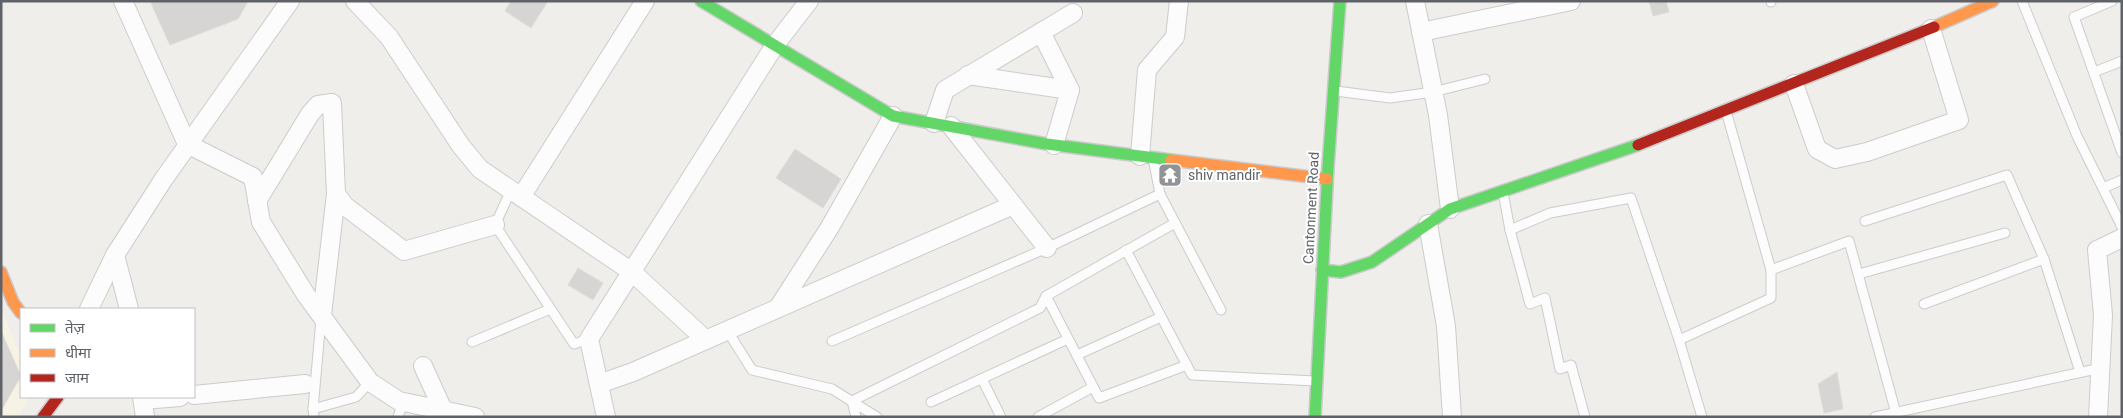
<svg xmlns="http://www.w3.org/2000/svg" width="2123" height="418" font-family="Roboto,'Noto Sans Devanagari',sans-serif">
	<rect width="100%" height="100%" fill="#efeeea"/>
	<path fill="#f7f3e4" d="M 1,308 L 21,356 L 21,397 L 30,397 L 18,417 L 1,417 Z"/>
	<g fill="#d6d5d3" stroke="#deddd9">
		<path d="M 150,1 L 248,1 L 238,19 L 170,45 Z"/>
		<path d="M 511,1 L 548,1 L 531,28 L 505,11 Z"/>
		<path d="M 1649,1 L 1666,1 L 1669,12 L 1653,16 Z"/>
		<path d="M 795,149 L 841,179 L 823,208 L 776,178 Z"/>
		<path d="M 578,268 L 603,283 L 593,300 L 568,285 Z"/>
		<path d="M 1,331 L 21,376 L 1,411 Z"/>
		<path d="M 1837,372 L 1843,409 L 1824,413 L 1818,384 Z"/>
	</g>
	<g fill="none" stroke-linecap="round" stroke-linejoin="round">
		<g stroke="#cbcccc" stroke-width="11">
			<g id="lane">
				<path d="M 2022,1 L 2077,136 L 2122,227"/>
				<path d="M 2112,1 L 2074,17 L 2122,153"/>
				<path d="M 1771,2 L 1771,1"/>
				<path d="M 2094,72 L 2122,61"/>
				<path d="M 1336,91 L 1390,98 L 1433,92 L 1485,79"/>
				<path d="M 1153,158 L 1160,194 L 1221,310"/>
				<path d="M 2103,188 L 2122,180"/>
				<path d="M 511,190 L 495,225 L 574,344 L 589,339"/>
				<path d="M 1503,192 L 1510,230 L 1530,304 L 1545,298 L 1560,369 L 1571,365 L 1585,417"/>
				<path d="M 1865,221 L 2007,175 L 2044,259 L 2080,372"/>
				<path d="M 1510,230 L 1550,213 L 1631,198 L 1679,340 L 1702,417"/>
				<path d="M 1126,250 L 1192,375 L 1315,381"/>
				<path d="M 1771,270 L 1849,241 L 1897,417"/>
				<path d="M 1859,274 L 2005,233"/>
				<path d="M 1046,296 L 1099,398 L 1187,365"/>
				<path d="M 1924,304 L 2044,259"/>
				<path d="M 727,330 L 752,370 L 832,389 L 877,417"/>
				<path d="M 1679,340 L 1771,298 L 1771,270 L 1726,111"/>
				<path d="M 832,341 L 1047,248 L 1160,194"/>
				<path d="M 472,342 L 550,309"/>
				<path d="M 1077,355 L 1161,317"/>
				<path d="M 982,379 L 1001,417"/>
				<path d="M 931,402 L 1068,339"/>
				<path d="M 313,409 L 321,319"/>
				<path d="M 314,417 L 313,409 L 356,397 L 370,382"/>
				<path d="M 398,417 L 403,402"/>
				<path d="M 856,417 L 852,401 L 1040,308 L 1046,296 L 1175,223"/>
				<path d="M 1038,417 L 1093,387"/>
				<path d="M 1875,417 L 2101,368"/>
			</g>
		</g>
		<g stroke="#cbcccc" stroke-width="20">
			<g id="street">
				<path d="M 123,1 L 187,144 L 253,177 L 261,222 L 306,295 L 370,382 L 399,401 L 475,417"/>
				<path d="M 355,1 L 389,37 L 461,146 L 480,169 L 632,272 L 706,340"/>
				<path d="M 1415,1 L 1438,115 L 1450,209"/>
				<path d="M 1041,32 L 1070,90"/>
				<path d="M 1421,32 L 1571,1"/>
				<path d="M 968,75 L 1070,90 L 1054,145"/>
				<path d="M 1794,84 L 1817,149 L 1835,159 L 1867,152 L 1959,120 L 1931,29"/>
				<path d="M 934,123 L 945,90 L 1073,13"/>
				<path d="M 951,126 L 1047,248"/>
				<path d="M 1140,156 L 1147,70 L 1175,37 L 1179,1"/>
				<path d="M 521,197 L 645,1"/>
				<path d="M 257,201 L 310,114 L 318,105 L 332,103 L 336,194 L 345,206 L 404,251 L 495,225"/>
				<path d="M 1428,224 L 1446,326 L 1452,417"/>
				<path d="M 115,255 L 129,309"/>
				<path d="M 778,308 L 830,227 L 893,116"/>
				<path d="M 89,309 L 115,255 L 163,180 L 290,1"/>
				<path d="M 322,315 L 336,194"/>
				<path d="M 423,366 L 443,410"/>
				<path d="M 599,384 L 633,372 L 1013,205"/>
				<path d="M 194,395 L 305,384"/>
				<path d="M 142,397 L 145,417"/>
				<path d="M 143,400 L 180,397"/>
				<path d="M 606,417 L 589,339 L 775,45 L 809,1"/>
				<path d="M 2098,417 L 2103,315 L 2097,250 L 2122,238"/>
			</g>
		</g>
		<g stroke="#cacacb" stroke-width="14">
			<g id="fast">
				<path d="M 701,1 L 893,116 L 1047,144 L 1171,160"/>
				<path d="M 1322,270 L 1341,272 L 1372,262 L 1450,209 L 1638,145"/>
				<path d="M 1315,417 L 1328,167 L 1340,1"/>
			</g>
		</g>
		<g stroke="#cacacb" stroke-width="14">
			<g id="slow">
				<path d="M 1934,27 L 1993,1"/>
				<path d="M 1171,160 L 1327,179"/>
				<path d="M 1,272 L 13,302 L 21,313"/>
			</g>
		</g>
		<g stroke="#cacacb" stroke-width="14">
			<g id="jam">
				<path d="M 1638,145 L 1934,27"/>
				<path d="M 43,417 L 58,397"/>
			</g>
		</g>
		<use href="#lane" stroke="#fdfcfc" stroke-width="9"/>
		<use href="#street" stroke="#fdfcfc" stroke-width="18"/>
		<use href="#fast" stroke="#63d668" stroke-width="11"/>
		<use href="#slow" stroke="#ff974d" stroke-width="11"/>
		<use href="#jam" stroke="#b3261e" stroke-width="11"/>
	</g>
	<defs>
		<g id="temple-square" transform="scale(1.25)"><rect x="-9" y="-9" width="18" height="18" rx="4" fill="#919496" stroke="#fff"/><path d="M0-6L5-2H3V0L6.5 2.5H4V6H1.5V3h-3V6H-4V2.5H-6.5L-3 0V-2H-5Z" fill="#fff"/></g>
	</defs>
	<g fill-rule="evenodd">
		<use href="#temple-square" x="1170" y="175"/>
	</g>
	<g text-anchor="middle" stroke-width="4" stroke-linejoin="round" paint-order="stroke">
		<g font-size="14" fill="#5f6368" stroke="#fff" text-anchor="start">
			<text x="1188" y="180">shiv mandir</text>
		</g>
		<g font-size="14" fill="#5f6368" stroke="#fff">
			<text transform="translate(1311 208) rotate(-87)" y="5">Cantonment Road</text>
		</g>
	</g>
	<rect width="2123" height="418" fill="none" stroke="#5f6368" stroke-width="5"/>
	<rect x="20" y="308" width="175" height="90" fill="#ffffff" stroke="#bfc1c3"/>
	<rect x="30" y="324" width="25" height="8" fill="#63d668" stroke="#bfc1c3"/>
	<text x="65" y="333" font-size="15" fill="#5f6368">तेज़</text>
	<rect x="30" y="349" width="25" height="8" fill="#ff974d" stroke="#bfc1c3"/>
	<text x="65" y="358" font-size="15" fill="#5f6368">धीमा</text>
	<rect x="30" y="374" width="25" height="8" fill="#b3261e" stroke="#bfc1c3"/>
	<text x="65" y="383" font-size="15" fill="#5f6368">जाम</text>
</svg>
